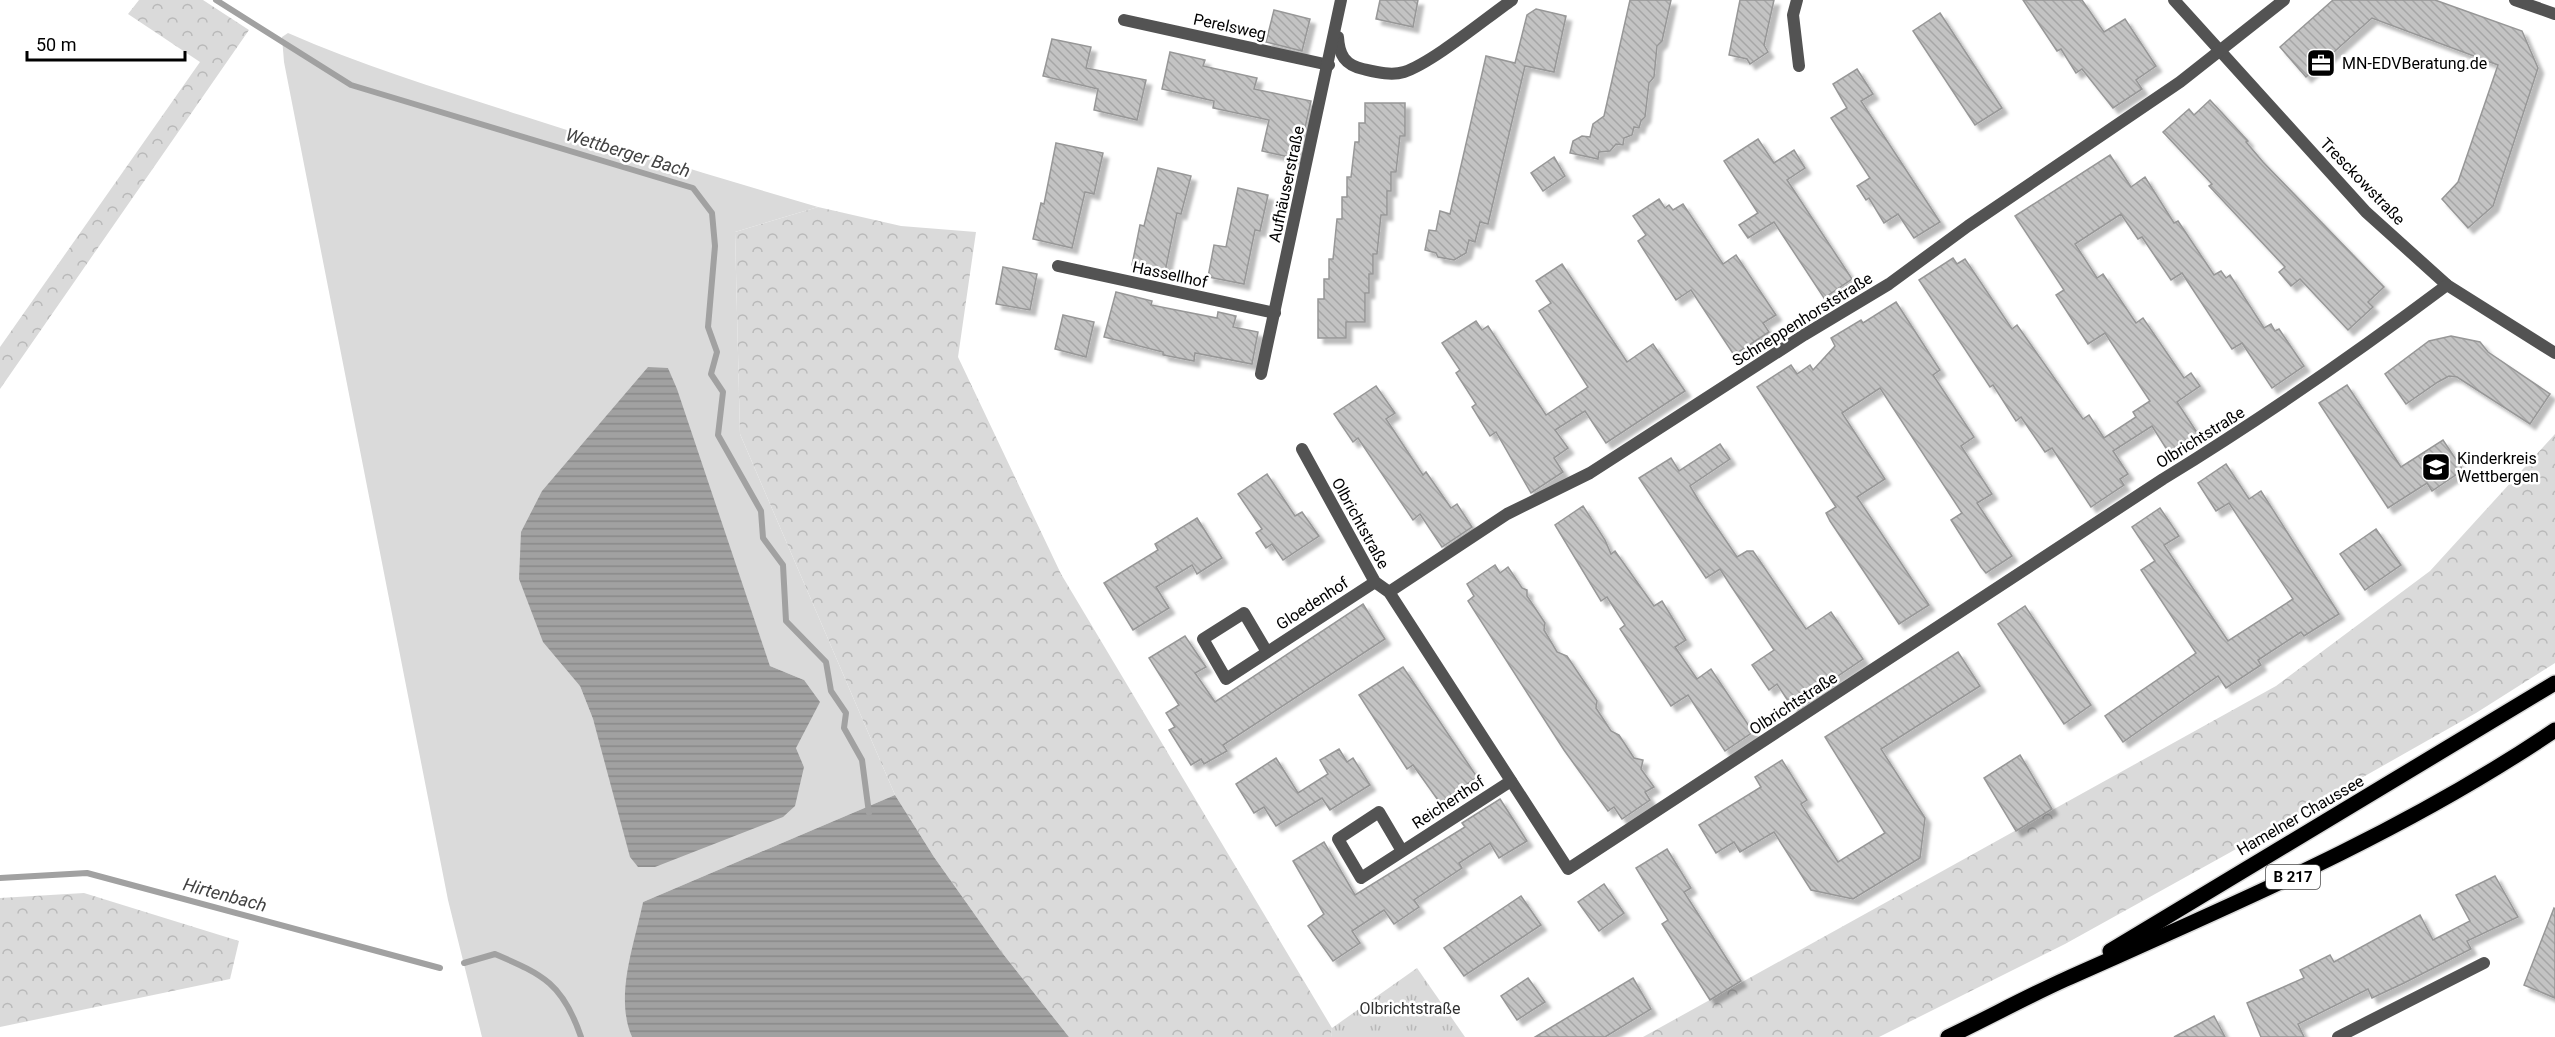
<svg xmlns="http://www.w3.org/2000/svg" width="2555" height="1037" font-family="Roboto,sans-serif">
	<defs>
		<pattern id="forest-crowns" width="20" height="18" patternUnits="userSpaceOnUse" patternTransform="scale(1.5)"><rect width="20" height="18" fill="#dadada"/><path d="M2 6a3 3 0 1 1 6 0M12 15a3 3 0 1 1 6 0" fill="none" stroke="#b9b9b9"/></pattern>
		<pattern id="park-tufts" width="24" height="20" patternUnits="userSpaceOnUse" patternTransform="scale(1.5)"><rect width="24" height="20" fill="#dadada"/><path d="M3 7l-1-3M5 7V3M7 7l1-3M15 17l-1-3M17 17v-4M19 17l1-3" fill="none" stroke="#b9b9b9"/></pattern>
		<pattern id="water-rules" width="6" height="5" patternUnits="userSpaceOnUse" patternTransform="scale(1.5)"><rect width="6" height="5" fill="#a1a1a1"/><path d="M0 2.5h6" fill="none" stroke="#898989"/></pattern>
		<pattern id="building-back-hatch" width="6" height="6" patternUnits="userSpaceOnUse" patternTransform="scale(1.5)"><rect width="6" height="6" fill="#c3c3c3"/><path d="M-1 5l2 2M0 0l6 6M5-1l2 2" fill="none" stroke="#a6a6a6"/></pattern>
		<filter id="shadow"><feDropShadow dx="5.5" dy="5.5" stdDeviation="1.5" flood-color="#0004"/></filter>
	</defs>
	<rect width="100%" height="100%" fill="#fff"/>
	<path fill="#dadada" fill-rule="evenodd" d="M 288,33 C 363,66 442,90 520,115 C 619,147 718,178 818,207 L 735,232 L 740,434 L 895,795 L 643,902 L 626,1016 L 632,1037 L 482,1037 L 448,900 L 284,62 L 282,37 ZM 668,368 L 770,666 L 804,680 L 796,748 L 804,767 L 610,777 L 593,719 L 580,686 Z"/>
	<g fill="url(#forest-crowns)">
		<path d="M 139,0 L 203,0 L 249,30 L 0,389 L 0,347 L 200,62 L 128,14 Z"/>
		<path d="M 818,207 L 901,226 L 976,232 L 958,357 L 1061,574 L 1332,1028 L 1331,1037 L 1069,1037 L 1000,950 L 934,857 L 895,795 L 740,434 L 735,232 Z"/>
		<path d="M 2555,434 L 2555,663 L 2476,713 L 2229,853 L 2065,944 L 1879,1037 L 1643,1037 L 2276,686 L 2430,571 Z"/>
		<path d="M 84,893 L 239,941 L 230,979 L 0,1027 L 0,898 Z"/>
	</g>
	<path fill="url(#park-tufts)" d="M 1417,968 L 1465,1037 L 1331,1037 L 1332,1028 Z"/>
	<g fill="url(#water-rules)">
		<path d="M 648,367 L 668,368 L 677,389 L 770,666 L 804,680 L 820,702 L 796,748 L 804,767 L 795,806 L 783,817 L 655,867 L 638,867 L 630,857 L 593,719 L 580,686 L 543,642 L 519,579 L 521,532 L 542,491 Z"/>
		<path d="M 895,795 L 934,857 L 1000,950 L 1069,1037 L 632,1037 C 614,996 635,943 643,902 Z"/>
	</g>
	<g fill="none" stroke-linecap="round" stroke-linejoin="round">
		<g stroke="#a1a1a1" stroke-width="6">
			<path d="M 216,0 L 351,85 L 693,188 L 712,213 L 715,246 L 708,327 L 717,352 L 711,374 L 723,392 L 718,435 L 761,511 L 763,538 L 783,565 L 786,621 L 826,662 L 831,691 L 846,713 L 844,728 L 862,760 L 869,813"/>
			<path d="M 0,878 L 87,873 L 440,968"/>
			<path d="M 464,963 L 495,954 C 544,975 563,984 581,1037"/>
		</g>
	</g>
	<g fill="url(#building-back-hatch)" stroke="#979797" stroke-width="1.5" filter="url(#shadow)">
		<path d="M 1380,0 L 1418,0 L 1413,27 L 1376,19 Z"/>
		<path d="M 1630,0 L 1671,0 L 1662,41 L 1657,46 L 1654,77 L 1649,83 L 1645,117 L 1641,121 L 1639,128 L 1634,127 L 1632,135 L 1624,138 L 1623,145 L 1616,144 L 1610,151 L 1599,152 L 1598,159 L 1570,153 L 1573,141 L 1582,136 L 1590,137 L 1593,124 L 1604,116 Z"/>
		<path d="M 1740,0 L 1774,0 L 1764,45 L 1768,52 L 1750,64 L 1747,59 L 1729,55 Z"/>
		<path d="M 2023,0 L 2082,0 L 2104,32 L 2125,19 L 2156,66 L 2136,80 L 2142,89 L 2113,108 L 2082,69 L 2076,73 L 2061,49 L 2057,51 Z"/>
		<path d="M 2333,0 L 2435,0 L 2522,31 L 2538,68 L 2493,206 L 2468,228 L 2442,199 L 2458,182 L 2498,65 L 2372,18 L 2306,77 L 2280,47 Z"/>
		<path d="M 1536,9 L 1566,16 L 1554,72 L 1525,66 L 1488,224 L 1480,222 L 1475,242 L 1469,240 L 1466,253 L 1454,260 L 1438,257 L 1436,253 L 1425,250 L 1429,230 L 1436,231 L 1440,211 L 1450,214 L 1486,56 L 1515,63 L 1527,15 Z"/>
		<path d="M 1274,10 L 1310,19 L 1302,51 L 1266,42 Z"/>
		<path d="M 1940,13 L 2002,108 L 1975,125 L 1913,31 Z"/>
		<path d="M 1052,39 L 1091,47 L 1086,68 L 1146,80 L 1137,120 L 1094,110 L 1098,89 L 1043,76 Z"/>
		<path d="M 1170,52 L 1205,60 L 1203,66 L 1257,78 L 1254,89 L 1311,101 L 1298,159 L 1262,151 L 1269,120 L 1213,108 L 1214,101 L 1162,89 Z"/>
		<path d="M 1857,69 L 1873,94 L 1861,101 L 1940,222 L 1914,238 L 1898,214 L 1884,223 L 1869,198 L 1866,200 L 1857,186 L 1870,178 L 1831,118 L 1847,108 L 1833,84 Z"/>
		<path d="M 2210,100 L 2248,141 L 2246,142 L 2263,162 L 2384,287 L 2368,302 L 2373,307 L 2348,330 L 2300,279 L 2291,286 L 2279,272 L 2285,267 L 2209,186 L 2212,184 L 2163,132 L 2189,109 L 2194,115 Z"/>
		<path d="M 1365,103 L 1405,103 L 1405,136 L 1400,136 L 1396,172 L 1391,172 L 1391,191 L 1387,191 L 1387,215 L 1381,215 L 1377,254 L 1373,254 L 1373,274 L 1369,274 L 1369,293 L 1365,293 L 1365,322 L 1346,322 L 1346,338 L 1318,338 L 1318,299 L 1324,299 L 1324,279 L 1329,279 L 1329,259 L 1333,259 L 1337,219 L 1342,219 L 1342,197 L 1347,197 L 1347,177 L 1351,177 L 1355,142 L 1359,142 L 1359,123 L 1365,123 Z"/>
		<path d="M 1758,139 L 1774,163 L 1794,150 L 1805,168 L 1787,180 L 1852,279 L 1824,298 L 1774,222 L 1748,238 L 1739,225 L 1758,213 L 1724,161 Z"/>
		<path d="M 1056,143 L 1103,153 L 1094,194 L 1085,192 L 1072,248 L 1033,239 L 1041,203 L 1044,204 Z"/>
		<path d="M 2110,155 L 2131,187 L 2145,177 L 2174,223 L 2178,221 L 2214,275 L 2221,271 L 2226,278 L 2230,275 L 2264,328 L 2271,324 L 2275,331 L 2279,329 L 2304,366 L 2272,388 L 2242,343 L 2232,349 L 2182,273 L 2171,280 L 2142,237 L 2138,239 L 2121,214 L 2075,244 L 2097,278 L 2103,274 L 2136,323 L 2143,318 L 2184,378 L 2191,373 L 2200,386 L 2177,402 L 2198,434 L 2169,453 L 2152,426 L 2113,451 L 2128,474 L 2120,479 L 2124,485 L 2091,507 L 2052,448 L 2045,452 L 2021,417 L 2016,421 L 1993,385 L 1990,387 L 1919,280 L 1953,258 L 1957,264 L 1965,259 L 2012,329 L 2017,325 L 2083,419 L 2089,415 L 2104,438 L 2136,417 L 2133,412 L 2150,401 L 2105,333 L 2088,344 L 2056,295 L 2064,290 L 2015,216 Z"/>
		<path d="M 1554,157 L 1565,176 L 1543,191 L 1531,173 Z"/>
		<path d="M 1158,168 L 1191,176 L 1181,214 L 1177,213 L 1165,272 L 1132,265 L 1140,225 L 1144,226 Z"/>
		<path d="M 1238,188 L 1268,195 L 1260,231 L 1255,230 L 1244,284 L 1208,277 L 1214,245 L 1226,247 Z"/>
		<path d="M 1659,199 L 1665,208 L 1669,205 L 1673,210 L 1683,204 L 1723,264 L 1736,255 L 1776,315 L 1763,323 L 1769,332 L 1734,355 L 1691,290 L 1676,300 L 1638,241 L 1646,235 L 1633,216 Z"/>
		<path d="M 1562,264 L 1627,362 L 1653,344 L 1685,391 L 1606,443 L 1585,411 L 1555,430 L 1568,448 L 1554,458 L 1563,472 L 1531,493 L 1496,432 L 1490,436 L 1472,407 L 1476,404 L 1456,373 L 1460,370 L 1442,343 L 1476,321 L 1482,330 L 1488,326 L 1546,415 L 1588,387 L 1539,311 L 1551,303 L 1536,281 Z"/>
		<path d="M 1003,267 L 1037,274 L 1030,310 L 996,304 Z"/>
		<path d="M 1116,292 L 1152,301 L 1151,305 L 1217,318 L 1218,312 L 1236,316 L 1233,327 L 1258,332 L 1252,364 L 1195,353 L 1194,361 L 1163,355 L 1163,352 L 1104,337 Z"/>
		<path d="M 1896,302 L 1940,370 L 1933,375 L 1974,437 L 1961,446 L 1992,494 L 1977,503 L 2012,556 L 1986,573 L 1981,567 L 1951,520 L 1962,513 L 1880,388 L 1842,413 L 1885,479 L 1857,497 L 1929,605 L 1899,624 L 1830,521 L 1826,513 L 1836,507 L 1757,387 L 1791,365 L 1797,374 L 1810,365 L 1813,370 L 1835,346 L 1831,338 L 1861,320 L 1863,323 Z"/>
		<path d="M 1063,315 L 1094,322 L 1086,357 L 1055,349 Z"/>
		<path d="M 2451,336 L 2480,342 L 2488,352 L 2550,394 L 2530,424 L 2457,377 L 2449,376 L 2438,382 L 2406,404 L 2385,374 L 2429,341 Z"/>
		<path d="M 2347,385 L 2401,467 L 2443,440 L 2463,470 L 2432,491 L 2427,483 L 2388,508 L 2319,403 Z"/>
		<path d="M 1376,386 L 1395,413 L 1386,419 L 1423,475 L 1426,472 L 1451,508 L 1457,504 L 1472,527 L 1442,547 L 1420,514 L 1413,520 L 1358,438 L 1353,442 L 1334,414 Z"/>
		<path d="M 1720,444 L 1730,459 L 1690,486 L 1699,501 L 1737,557 L 1747,551 L 1753,551 L 1806,629 L 1831,612 L 1863,659 L 1792,707 L 1777,684 L 1769,690 L 1752,665 L 1774,650 L 1729,583 L 1720,569 L 1706,578 L 1639,478 L 1671,458 L 1679,471 Z"/>
		<path d="M 2226,464 L 2249,499 L 2261,491 L 2339,614 L 2304,636 L 2301,632 L 2258,660 L 2261,665 L 2226,688 L 2218,676 L 2123,742 L 2105,716 L 2196,653 L 2141,570 L 2155,561 L 2132,527 L 2160,508 L 2179,536 L 2164,545 L 2228,641 L 2293,599 L 2229,503 L 2216,511 L 2198,483 Z"/>
		<path d="M 1267,474 L 1295,516 L 1302,512 L 1319,536 L 1283,560 L 1272,544 L 1266,548 L 1256,533 L 1262,529 L 1238,494 Z"/>
		<path d="M 1583,506 L 1605,540 L 1611,554 L 1615,551 L 1654,606 L 1662,601 L 1686,640 L 1675,647 L 1697,679 L 1711,669 L 1753,732 L 1725,751 L 1688,695 L 1671,706 L 1620,629 L 1625,625 L 1607,597 L 1601,601 L 1555,525 Z"/>
		<path d="M 1197,518 L 1222,558 L 1197,574 L 1192,565 L 1156,587 L 1169,608 L 1133,630 L 1104,583 L 1158,550 L 1155,544 Z"/>
		<path d="M 2376,529 L 2401,565 L 2365,590 L 2340,554 Z"/>
		<path d="M 1495,565 L 1500,573 L 1508,567 L 1522,588 L 1527,590 L 1527,596 L 1545,623 L 1544,630 L 1557,652 L 1567,656 L 1597,701 L 1596,708 L 1611,731 L 1619,735 L 1634,758 L 1643,760 L 1641,769 L 1654,787 L 1645,792 L 1650,800 L 1622,819 L 1614,807 L 1608,811 L 1564,750 L 1468,601 L 1474,596 L 1467,584 Z"/>
		<path d="M 1363,604 L 1385,639 L 1223,745 L 1227,751 L 1204,764 L 1201,759 L 1191,765 L 1169,730 L 1175,727 L 1166,713 L 1179,705 L 1149,658 L 1185,636 L 1206,667 L 1195,673 L 1215,702 Z"/>
		<path d="M 2025,606 L 2091,705 L 2064,724 L 1998,624 Z"/>
		<path d="M 1958,652 L 1980,686 L 1881,749 L 1925,818 L 1920,858 L 1853,899 L 1811,890 L 1774,832 L 1740,852 L 1734,842 L 1716,853 L 1699,825 L 1761,787 L 1755,777 L 1782,760 L 1807,800 L 1801,804 L 1838,862 L 1885,833 L 1825,737 Z"/>
		<path d="M 1403,667 L 1477,777 L 1440,803 L 1413,765 L 1407,769 L 1359,695 Z"/>
		<path d="M 1339,749 L 1347,762 L 1353,758 L 1370,785 L 1330,810 L 1322,798 L 1276,826 L 1264,807 L 1254,813 L 1236,784 L 1276,758 L 1298,793 L 1328,774 L 1320,760 Z"/>
		<path d="M 2020,755 L 2052,809 L 2016,831 L 1984,778 Z"/>
		<path d="M 1500,799 L 1527,841 L 1499,858 L 1490,843 L 1459,863 L 1462,868 L 1414,900 L 1419,907 L 1394,924 L 1384,910 L 1352,931 L 1360,943 L 1333,961 L 1308,926 L 1324,914 L 1293,861 L 1324,842 L 1355,895 L 1465,827 L 1462,823 Z"/>
		<path d="M 1667,849 L 1691,888 L 1684,892 L 1741,981 L 1710,1000 L 1662,924 L 1668,920 L 1636,868 Z"/>
		<path d="M 2495,876 L 2518,917 L 2467,941 L 2471,949 L 2404,983 L 2372,998 L 2368,989 L 2298,1024 L 2304,1037 L 2261,1037 L 2247,1003 L 2304,978 L 2300,970 L 2330,955 L 2334,962 L 2420,915 L 2433,940 L 2470,921 L 2456,895 Z"/>
		<path d="M 1604,884 L 1624,913 L 1599,931 L 1578,902 Z"/>
		<path d="M 1521,896 L 1541,925 L 1464,976 L 1444,948 Z"/>
		<path d="M 2554,908 L 2555,909 L 2555,998 L 2524,985 Z"/>
		<path d="M 1528,978 L 1545,1002 L 1517,1020 L 1501,996 Z"/>
		<path d="M 1633,978 L 1651,1009 L 1605,1037 L 1535,1037 Z"/>
		<path d="M 2214,1016 L 2225,1037 L 2174,1037 Z"/>
	</g>
	<g fill="none" stroke-linecap="round" stroke-linejoin="round">
		<g stroke="#dbdbdb" stroke-width="18">
			<g id="primary">
				<path d="M 2110,951 L 2555,683"/>
				<path d="M 1948,1037 C 1988,1018 2026,997 2066,979 C 2234,904 2403,833 2555,730"/>
			</g>
		</g>
		<g stroke="#535353" stroke-width="12">
			<path d="M 1797,0 L 1793,15 L 1799,66"/>
			<path d="M 2174,0 L 2366,212 L 2447,285 L 2555,353"/>
			<path d="M 2515,0 L 2555,14"/>
			<path d="M 1124,20 L 1329,65"/>
			<path d="M 1338,37 C 1339,55 1345,65 1363,69 C 1376,72 1391,76 1404,72 C 1432,63 1486,18 1512,0"/>
			<path d="M 1058,266 L 1275,313"/>
			<path d="M 1261,374 L 1341,0"/>
			<path d="M 1302,449 L 1375,582 L 1389,592 L 1568,869 L 2163,479 C 2261,419 2355,354 2447,285"/>
			<path d="M 1389,592 L 1507,514 L 1590,473 L 1804,335 L 1889,284 L 1968,226 L 2180,82 L 2284,0"/>
			<path d="M 1267,652 L 1244,613 L 1203,639 L 1226,679 L 1375,582"/>
			<path d="M 1402,851 L 1379,812 L 1338,839 L 1361,878 L 1511,781"/>
			<path d="M 2338,1037 L 2484,963"/>
		</g>
		<use href="#primary" stroke="#000" stroke-width="15"/>
	</g>
	<defs>
		<g id="office-square" transform="scale(1.5)"><rect x="-9" y="-9" width="18" height="18" rx="4" fill="#000" stroke="#fff"/><path d="M-6-3h4V-5.5h4V-3h4V5H-6ZM-1-4.5V-3h2v-1.5ZM-6 0V1H6V0Z" fill="#fff"/></g>
		<g id="school-square" transform="scale(1.5)"><rect x="-9" y="-9" width="18" height="18" rx="4" fill="#000" stroke="#fff"/><path d="M0-5L7-2L0 1L-7-2ZM-4 1L0 2.5L4 1V4Q0 6-4 4Z" fill="#fff"/></g>
	</defs>
	<g fill-rule="evenodd">
		<use href="#office-square" x="2321" y="63"/>
		<use href="#school-square" x="2436" y="467"/>
	</g>
	<g text-anchor="middle" stroke-width="5" stroke-linejoin="round" paint-order="stroke">
		<rect fill="#fff" stroke="#4c4c4c" stroke-width="1.5" x="2266" y="865" width="54" height="24" rx="4.5"/>
		<g font-size="15" font-weight="bold" fill="#000">
			<text x="2293" y="882">B 217</text>
		</g>
		<g font-size="16" fill="#000" stroke="#fff">
			<text transform="translate(1230 26) rotate(12)" y="6">Perelsweg</text>
			<text transform="translate(2363 181) rotate(46)" y="6">Tresckowstraße</text>
			<text transform="translate(1286 184) rotate(-78)" y="6">Aufhäuserstraße</text>
			<text transform="translate(1170 274) rotate(12)" y="6">Hassellhof</text>
			<text transform="translate(1802 319) rotate(-32)" y="6">Schneppenhorststraße</text>
			<text transform="translate(2200 437) rotate(-32)" y="6">Olbrichtstraße</text>
			<text transform="translate(1361 523) rotate(61)" y="6">Olbrichtstraße</text>
			<text transform="translate(1312 603) rotate(-33)" y="6">Gloedenhof</text>
			<text transform="translate(1793 703) rotate(-33)" y="6">Olbrichtstraße</text>
			<text transform="translate(1448 802) rotate(-33)" y="6">Reicherthof</text>
			<text transform="translate(2300 815) rotate(-30)" y="6">Hamelner Chaussee</text>
		</g>
		<g font-size="16" fill="#000" stroke="#fff" text-anchor="start">
			<text x="2342" y="69">MN-EDVBeratung.de</text>
			<text x="2457" y="464">Kinderkreis<tspan x="2457" dy="18">Wettbergen</tspan></text>
		</g>
		<g font-size="16" fill="#313131" stroke="#fff">
			<text x="1410" y="1014">Olbrichtstraße</text>
		</g>
		<g font-size="18" font-style="italic" fill="#424242" stroke="#fff">
			<text transform="translate(628 153) rotate(17)" y="6">Wettberger Bach</text>
			<text transform="translate(225 895) rotate(15)" y="6">Hirtenbach</text>
		</g>
	</g>
	<path d="M27 51v9h158v-9" fill="none" stroke="#000000" stroke-width="3"/>
	<text x="36" y="51" font-size="18" fill="#000000" stroke="#ffffff" stroke-width="4.5" paint-order="stroke">50 m</text>
</svg>
